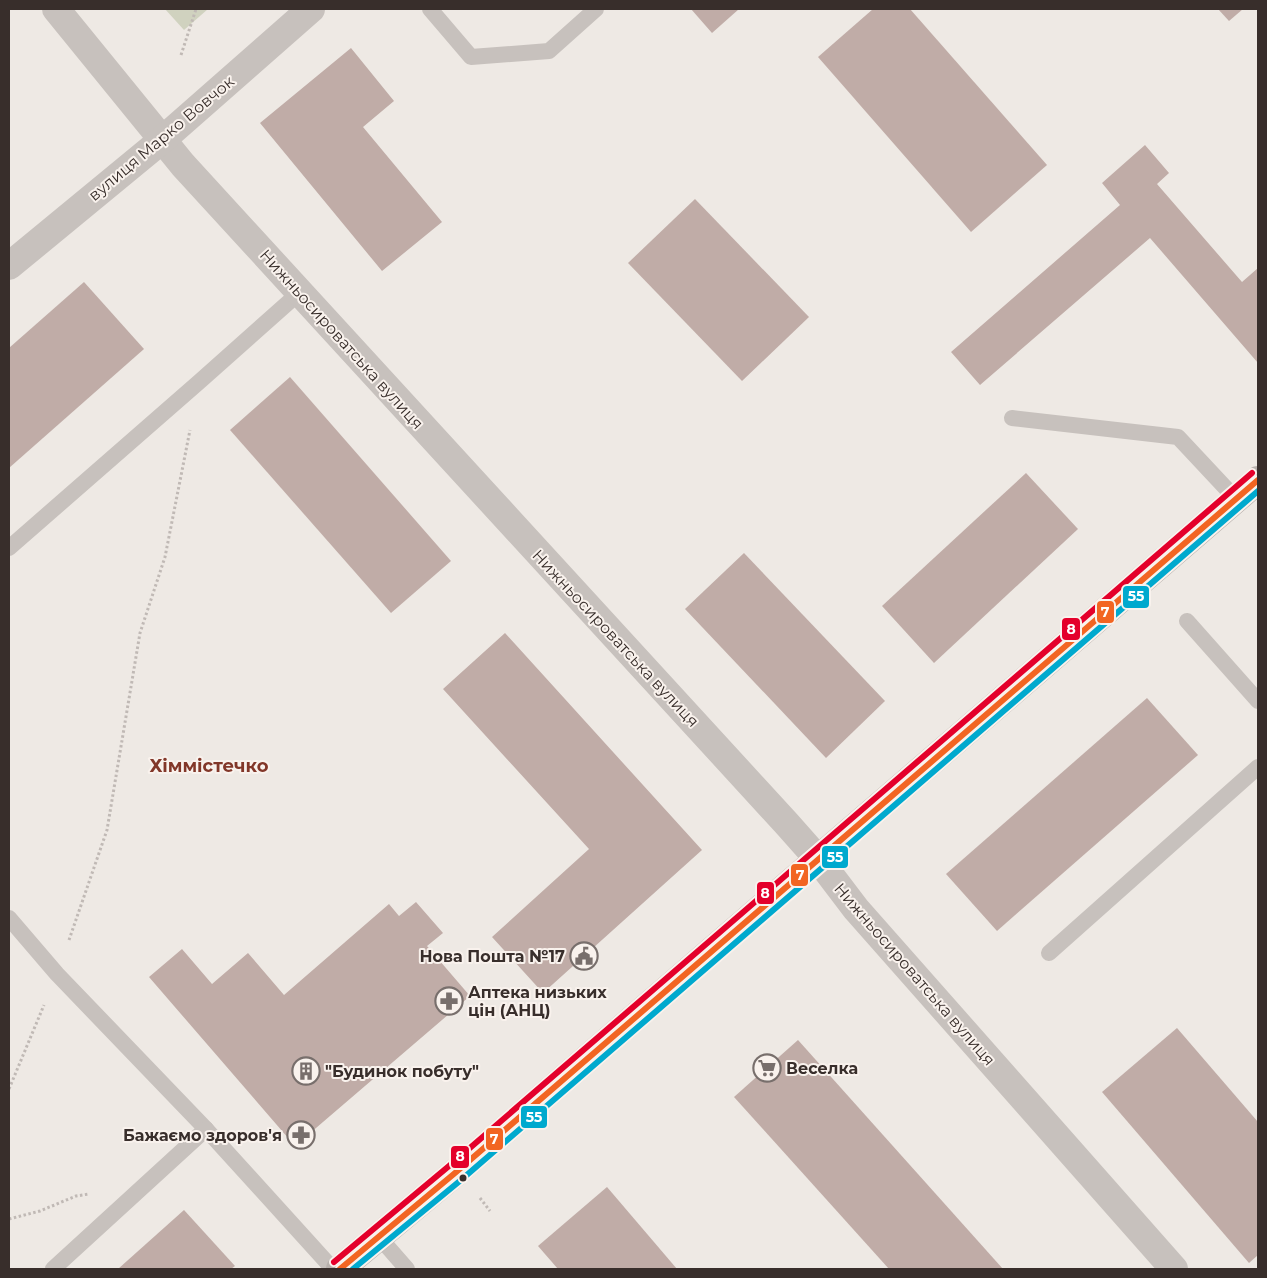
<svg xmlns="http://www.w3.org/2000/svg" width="1267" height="1278" font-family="Montserrat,sans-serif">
	<rect width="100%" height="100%" fill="#eee9e4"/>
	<path fill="#d0d2bf" d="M 165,9 L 208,9 L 184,30 Z"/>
	<g fill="#c0aca7">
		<path d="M 691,9 L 739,9 L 712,33 Z"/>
		<path d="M 873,9 L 910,9 L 1047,165 L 971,232 L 818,57 Z"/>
		<path d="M 1218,9 L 1243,9 L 1229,21 Z"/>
		<path d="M 351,48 L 394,101 L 363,127 L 442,222 L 382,271 L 260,123 Z"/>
		<path d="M 1145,145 L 1169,173 L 1157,184 L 1242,282 L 1258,268 L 1258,363 L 1150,238 L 980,385 L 951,352 L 1120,205 L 1102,183 Z"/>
		<path d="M 695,199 L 809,317 L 742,381 L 628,263 Z"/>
		<path d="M 84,282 L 144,349 L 9,468 L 9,348 Z"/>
		<path d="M 290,377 L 451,561 L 391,613 L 230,430 Z"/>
		<path d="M 1026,473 L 1078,529 L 934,663 L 882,606 Z"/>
		<path d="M 744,553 L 885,701 L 826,758 L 685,609 Z"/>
		<path d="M 505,633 L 702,850 L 543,993 L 492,937 L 589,849 L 443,689 Z"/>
		<path d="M 1147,698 L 1198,755 L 997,931 L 946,874 Z"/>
		<path d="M 416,902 L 443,933 L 427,946 L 470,996 L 295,1146 L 149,977 L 182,949 L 212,984 L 248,953 L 284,995 L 389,904 L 399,916 Z"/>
		<path d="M 1177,1028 L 1258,1122 L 1258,1255 L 1249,1263 L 1102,1092 Z"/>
		<path d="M 798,1040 L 1003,1269 L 889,1269 L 734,1097 Z"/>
		<path d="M 607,1187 L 677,1269 L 558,1269 L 538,1246 Z"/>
		<path d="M 184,1210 L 235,1266 L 231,1269 L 118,1269 Z"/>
	</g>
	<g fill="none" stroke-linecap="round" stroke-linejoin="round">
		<g stroke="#c0b9b5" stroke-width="3" stroke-dasharray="2.5 2.5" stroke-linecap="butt">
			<path d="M 181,55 L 196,9"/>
			<path d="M 69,940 L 107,830 L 140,633 L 165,557 L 190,430"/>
			<path d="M 9,1089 L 44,1005"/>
			<path d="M 480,1198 L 490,1211"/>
			<path d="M 9,1219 L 40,1211 L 76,1196 L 89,1194"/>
		</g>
		<g stroke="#c7c1bd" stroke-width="16">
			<path d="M 430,9 L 471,57 L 549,51 L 596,9"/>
			<path d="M 1012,418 L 1178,437 L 1236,499"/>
			<path d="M 9,548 L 199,382 L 299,293"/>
			<path d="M 1187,621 L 1258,701"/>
			<path d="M 9,918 L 57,974 L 206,1129 L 333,1269"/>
			<path d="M 1049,953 L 1258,767"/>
			<path d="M 379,1237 L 407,1269"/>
			<path d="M 53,1269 L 206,1129"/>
		</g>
		<g stroke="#c7c1bd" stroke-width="28">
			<path d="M 56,9 L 183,165 L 787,824 L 818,859 L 856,909 L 1174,1269"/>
			<path d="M 9,266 L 162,140 L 311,9"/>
		</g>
		<path stroke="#b8b1ad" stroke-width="28" d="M 340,1269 L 455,1173 L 818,859 L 1258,480"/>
		<g stroke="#f9f2ed" stroke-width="10">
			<path id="bus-1" d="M 340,1269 L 455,1173 L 1258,480"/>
		</g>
		<g stroke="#f9f2ed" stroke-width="10">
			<path id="bus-2" d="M 353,1269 L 461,1180 L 1258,491"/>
		</g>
		<g stroke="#f9f2ed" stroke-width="10">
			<path id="bus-3" d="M 334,1262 L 449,1166 L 1252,473"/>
		</g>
		<use href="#bus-1" stroke="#f26522" stroke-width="6"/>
		<use href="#bus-2" stroke="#00a9ce" stroke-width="6"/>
		<use href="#bus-3" stroke="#e4002b" stroke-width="6"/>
	</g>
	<defs>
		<g id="civic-ring" transform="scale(1.4375)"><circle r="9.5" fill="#f9f2ed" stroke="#786f6c" stroke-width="1.5"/><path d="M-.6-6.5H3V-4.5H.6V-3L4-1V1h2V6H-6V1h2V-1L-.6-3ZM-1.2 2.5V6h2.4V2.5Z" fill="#786f6c"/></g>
		<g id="pharmacy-ring" transform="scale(1.4375)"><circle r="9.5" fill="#f9f2ed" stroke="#786f6c" stroke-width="1.5"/><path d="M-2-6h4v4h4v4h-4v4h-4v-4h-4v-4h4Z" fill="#786f6c"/></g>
		<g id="supermarket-ring" transform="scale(1.4375)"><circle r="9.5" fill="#f9f2ed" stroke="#786f6c" stroke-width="1.5"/><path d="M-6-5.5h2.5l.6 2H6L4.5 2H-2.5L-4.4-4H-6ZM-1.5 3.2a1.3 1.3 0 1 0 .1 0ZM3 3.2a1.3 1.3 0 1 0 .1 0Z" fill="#786f6c"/></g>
		<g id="building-ring" transform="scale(1.4375)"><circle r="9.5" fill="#f9f2ed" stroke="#786f6c" stroke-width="1.5"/><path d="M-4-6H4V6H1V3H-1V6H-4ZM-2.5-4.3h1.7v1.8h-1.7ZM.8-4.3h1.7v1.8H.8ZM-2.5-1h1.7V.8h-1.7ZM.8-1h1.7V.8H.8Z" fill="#786f6c"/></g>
	</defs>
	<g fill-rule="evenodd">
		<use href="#civic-ring" x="584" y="956"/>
		<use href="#pharmacy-ring" x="449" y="1001"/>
		<use href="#supermarket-ring" x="767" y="1068"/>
		<use href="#building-ring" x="306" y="1071"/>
		<use href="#pharmacy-ring" x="301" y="1135"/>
	</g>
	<circle fill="#382e2b" stroke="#f9f2ed" stroke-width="2" cx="463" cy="1178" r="4.5"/>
	<g text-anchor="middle" stroke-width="4" stroke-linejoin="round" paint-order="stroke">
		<g font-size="16" fill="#382e2b" stroke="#f9f2ed">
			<text transform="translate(161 138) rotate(-40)" y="6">вулиця Марко Вовчок</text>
			<text transform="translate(342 339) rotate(48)" y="6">Нижньосироватська вулиця</text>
			<text transform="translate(616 638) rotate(47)" y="6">Нижньосироватська вулиця</text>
			<text transform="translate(915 974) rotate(49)" y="6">Нижньосироватська вулиця</text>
		</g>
		<g font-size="16" font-weight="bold" fill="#382e2b" stroke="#f9f2ed" text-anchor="start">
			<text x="565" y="962" text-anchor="end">Нова Пошта №17</text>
			<text x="468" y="998">Аптека низьких<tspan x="468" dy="18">цін (АНЦ)</tspan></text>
			<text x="786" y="1074">Веселка</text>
			<text x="325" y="1077">"Будинок побуту"</text>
			<text x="282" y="1141" text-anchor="end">Бажаємо здоров'я</text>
		</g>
		<g font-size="18" font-weight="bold" fill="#823729" stroke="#f9f2ed">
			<text x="209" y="772">Хіммістечко</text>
		</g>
	</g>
	<g stroke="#f9f2ed" stroke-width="2">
		<rect x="1122" y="585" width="28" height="24" rx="5" fill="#00a9ce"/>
		<rect x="1096" y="600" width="19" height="24" rx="5" fill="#f26522"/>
		<rect x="1061" y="617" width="20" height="24" rx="5" fill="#e4002b"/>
		<rect x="821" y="845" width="28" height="24" rx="5" fill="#00a9ce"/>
		<rect x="790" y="863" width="19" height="24" rx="5" fill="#f26522"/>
		<rect x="756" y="881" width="19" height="24" rx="5" fill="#e4002b"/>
		<rect x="520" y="1105" width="28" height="24" rx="5" fill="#00a9ce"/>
		<rect x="485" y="1127" width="19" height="24" rx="5" fill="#f26522"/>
		<rect x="450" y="1145" width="20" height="24" rx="5" fill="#e4002b"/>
	</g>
	<g font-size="14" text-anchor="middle" font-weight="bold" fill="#fff">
		<text x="1136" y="601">55</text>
		<text x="1105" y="617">7</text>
		<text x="1071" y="634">8</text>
		<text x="835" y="862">55</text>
		<text x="800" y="880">7</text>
		<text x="765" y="898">8</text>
		<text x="534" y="1122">55</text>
		<text x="494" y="1144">7</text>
		<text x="460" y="1161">8</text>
	</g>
	<rect width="1267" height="1278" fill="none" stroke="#382e2b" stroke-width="20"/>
</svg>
